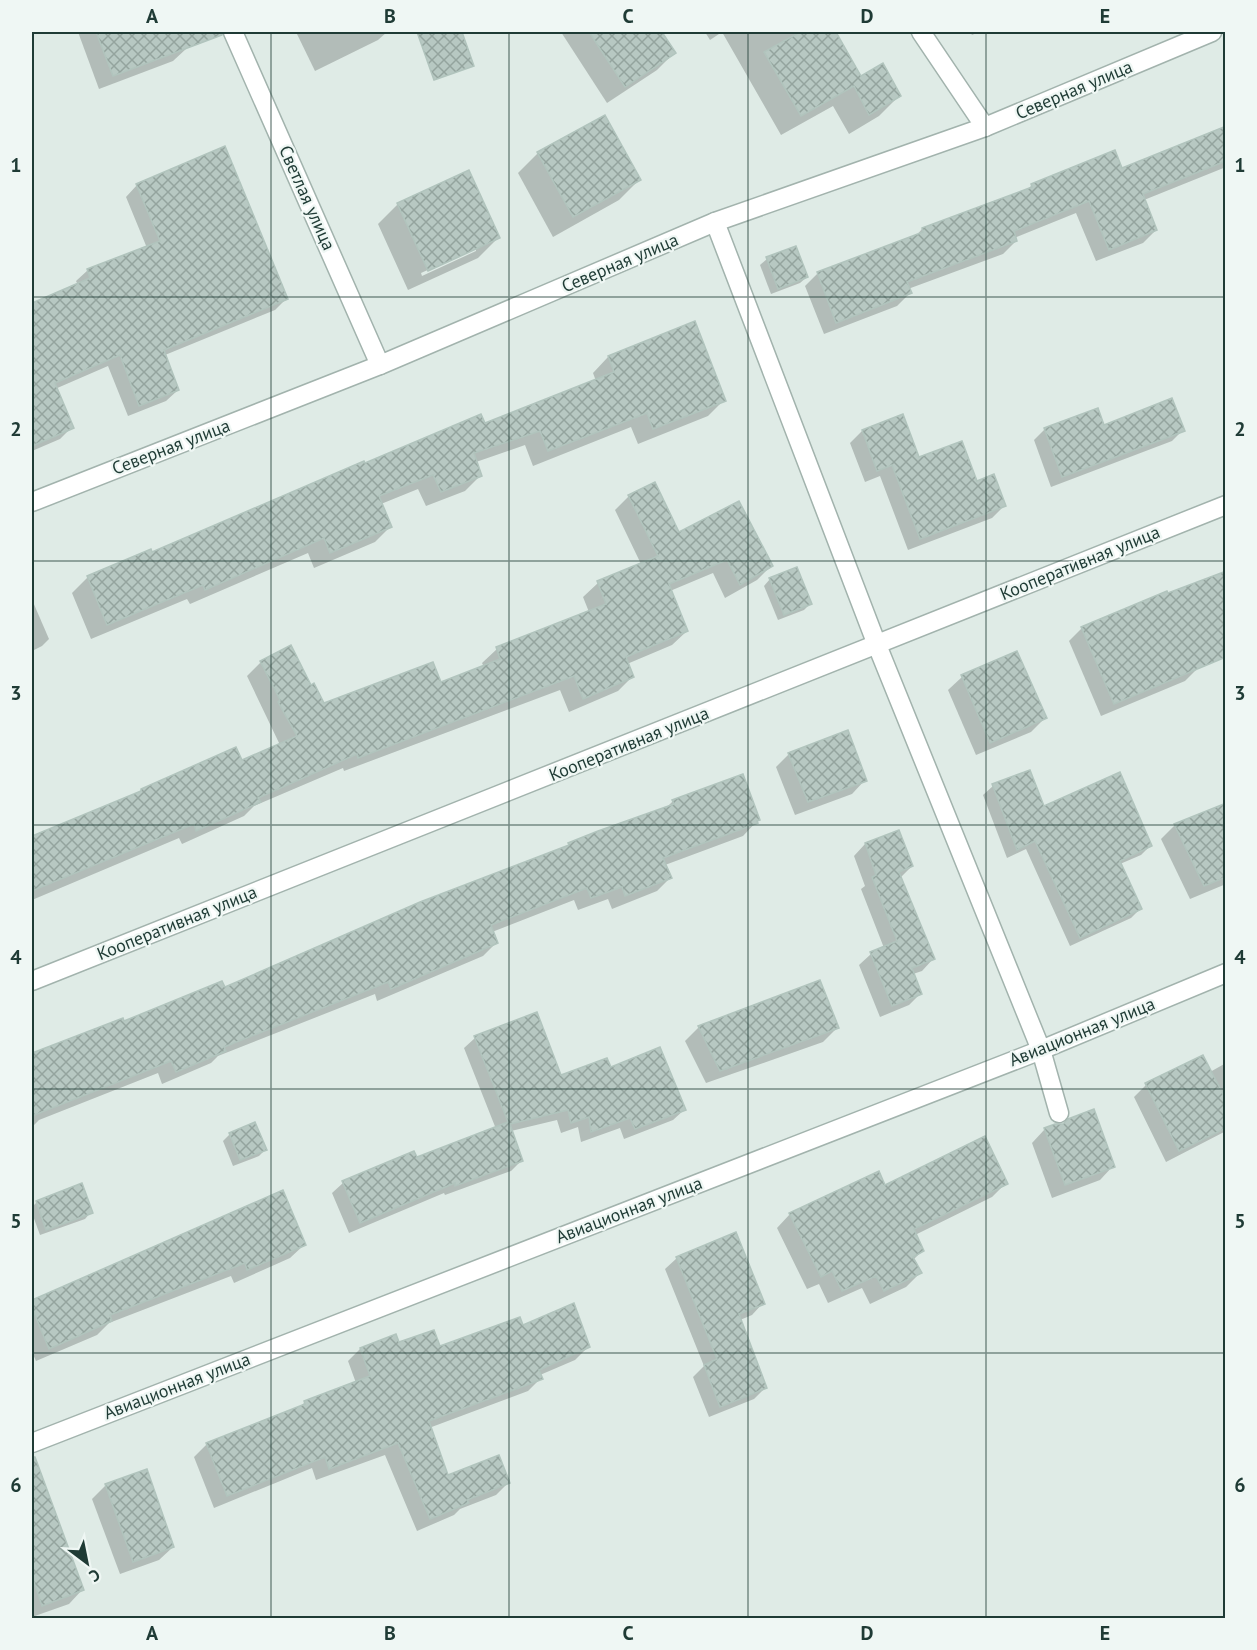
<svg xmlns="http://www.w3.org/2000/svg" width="1257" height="1650" font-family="'PT Sans',sans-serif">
	<defs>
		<pattern id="building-cross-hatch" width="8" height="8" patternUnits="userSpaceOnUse" patternTransform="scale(1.5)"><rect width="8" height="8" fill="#b7c8c2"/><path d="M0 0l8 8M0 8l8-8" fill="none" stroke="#94a49e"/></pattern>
	</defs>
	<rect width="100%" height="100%" fill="#dfebe6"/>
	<g fill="#0003" fill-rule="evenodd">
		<path d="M 78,32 L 181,32 L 187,48 L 173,61 L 99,89 Z"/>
		<path d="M 296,32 L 387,32 L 378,40 L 315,71 Z"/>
		<path d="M 561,32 L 660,32 L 674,53 L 657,70 L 607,103 Z"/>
		<path d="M 705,32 L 834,32 L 861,78 L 899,96 L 879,116 L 849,134 L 833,106 L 781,135 L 722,32 L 710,40 Z"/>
		<path d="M 970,32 L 979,32 L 972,35 Z"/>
		<path d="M 1226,128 L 1226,167 L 1144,200 L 1156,230 L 1143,243 L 1096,261 L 1076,213 L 1014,238 L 1016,241 L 1003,254 L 908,289 L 910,293 L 897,306 L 824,334 L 805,286 L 818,273 L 915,237 L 922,229 L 1026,191 L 1032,185 L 1122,170 Z"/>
		<path d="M 538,153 L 639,180 L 619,200 L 553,237 L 518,173 Z"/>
		<path d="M 137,185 L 286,299 L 275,310 L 165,355 L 178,390 L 166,401 L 128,416 L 108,366 L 55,389 L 72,427 L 60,439 L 32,451 L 32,305 L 78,285 L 76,281 L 88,270 L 147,248 L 126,197 Z"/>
		<path d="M 398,204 L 498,238 L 478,258 L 408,290 L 378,224 ZM 476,248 L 476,251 L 422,276 L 421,273 Z"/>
		<path d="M 767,259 L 807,277 L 800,283 L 771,294 L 760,265 Z"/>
		<path d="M 694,323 L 724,400 L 708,416 L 638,444 L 631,427 L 533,466 L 525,445 L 476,462 L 481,475 L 465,491 L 426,506 L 418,489 L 381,504 L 391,526 L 375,542 L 314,568 L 308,553 L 190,604 L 187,599 L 91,639 L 72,593 L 88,577 L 151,554 L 365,465 L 484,425 L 596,381 L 593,373 L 608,357 Z"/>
		<path d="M 902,416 L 918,459 L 976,483 L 1004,506 L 992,518 L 908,550 L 880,476 L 865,482 L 850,443 L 862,431 Z"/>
		<path d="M 1045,429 L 1183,430 L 1172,441 L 1051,487 L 1034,440 Z"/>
		<path d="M 629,496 L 678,534 L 771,566 L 757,580 L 725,598 L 713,573 L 670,591 L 687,631 L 672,645 L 627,664 L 632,677 L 618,691 L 569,712 L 560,690 L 344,771 L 343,768 L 254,806 L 244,816 L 182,844 L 179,838 L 32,900 L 32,838 L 139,793 L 142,790 L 241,762 L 280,745 L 247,676 L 261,662 L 310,687 L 323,705 L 440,684 L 484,667 L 482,663 L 497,649 L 589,612 L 583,597 L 598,583 L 641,564 L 615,510 Z"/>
		<path d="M 770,579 L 810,604 L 804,610 L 778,620 L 764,586 Z"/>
		<path d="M 1167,595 L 1198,668 L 1185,681 L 1101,716 L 1069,641 L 1082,628 Z"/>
		<path d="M 33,602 L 49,639 L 42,646 L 32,651 Z"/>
		<path d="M 962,677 L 1045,718 L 1031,732 L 976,755 L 948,690 Z"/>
		<path d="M 789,754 L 865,780 L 852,794 L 795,815 L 776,767 Z"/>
		<path d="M 1029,772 L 1044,808 L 1151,845 L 1141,855 L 1120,864 L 1140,909 L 1131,918 L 1070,946 L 1026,849 L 1007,858 L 983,795 L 993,786 Z"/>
		<path d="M 673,801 L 759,819 L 743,836 L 665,865 L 670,878 L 657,891 L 612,909 L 608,899 L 578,910 L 574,900 L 492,932 L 496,943 L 483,956 L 377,1001 L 375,994 L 218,1056 L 211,1063 L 162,1084 L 158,1073 L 39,1120 L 32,1127 L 32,1061 L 123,1023 L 224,989 L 565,849 L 569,844 L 666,808 Z"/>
		<path d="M 1226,805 L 1226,884 L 1190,899 L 1161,839 L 1175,825 Z"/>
		<path d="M 899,832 L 912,866 L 900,878 L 933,959 L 922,971 L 913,974 L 921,993 L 909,1005 L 880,1017 L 859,965 L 871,954 L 884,948 L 861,889 L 865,886 L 854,856 L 865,844 Z"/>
		<path d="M 699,1027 L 837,1028 L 823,1042 L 706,1083 L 685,1041 Z"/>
		<path d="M 475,1038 L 560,1077 L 684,1110 L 673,1120 L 624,1139 L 620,1128 L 581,1142 L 578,1127 L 561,1133 L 557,1120 L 511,1131 L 521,1161 L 511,1171 L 445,1195 L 444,1193 L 349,1233 L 332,1193 L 343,1183 L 416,1159 L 496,1129 L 464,1048 Z"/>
		<path d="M 1202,1057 L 1210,1072 L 1226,1063 L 1226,1131 L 1166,1162 L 1134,1097 L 1146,1085 Z"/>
		<path d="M 254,1124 L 265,1150 L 259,1156 L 233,1166 L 223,1141 L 230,1134 Z"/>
		<path d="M 1045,1129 L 1113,1166 L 1100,1180 L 1052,1198 L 1032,1143 Z"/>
		<path d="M 1006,1183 L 992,1197 L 915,1235 L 922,1251 L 913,1260 L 920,1273 L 906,1287 L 870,1304 L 862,1288 L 828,1303 L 819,1284 L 807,1289 L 777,1228 L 790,1214 L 885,1187 Z"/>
		<path d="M 282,1192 L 304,1245 L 290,1258 L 234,1283 L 231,1276 L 109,1323 L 97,1335 L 36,1361 L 32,1352 L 32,1302 Z"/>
		<path d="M 37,1202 L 91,1212 L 85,1219 L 40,1235 L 32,1213 L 32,1207 Z"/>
		<path d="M 677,1258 L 763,1303 L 752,1315 L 740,1320 L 765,1388 L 754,1399 L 709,1417 L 693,1377 L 704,1366 L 665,1269 Z"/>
		<path d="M 522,1327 L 588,1347 L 575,1360 L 540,1375 L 541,1378 L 528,1391 L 429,1428 L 447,1477 L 509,1482 L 496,1495 L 460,1509 L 454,1515 L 417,1531 L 385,1455 L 316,1480 L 312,1468 L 214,1508 L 194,1457 L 207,1444 L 299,1408 L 305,1402 L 356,1383 L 348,1361 L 360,1349 L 398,1344 L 439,1348 Z"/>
		<path d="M 106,1485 L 173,1547 L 159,1560 L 120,1574 L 92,1499 Z"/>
		<path d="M 52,1506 L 82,1590 L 69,1604 L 32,1617 L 32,1513 Z"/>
	</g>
	<g fill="url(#building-cross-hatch)" stroke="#b1c4bd" stroke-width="1.5">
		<path d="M 96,32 L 222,32 L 222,35 L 113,76 Z"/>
		<path d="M 417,32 L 462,32 L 474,66 L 434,80 Z"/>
		<path d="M 589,32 L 662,32 L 676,53 L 625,87 Z"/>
		<path d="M 800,32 L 836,32 L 861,76 L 883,63 L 901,96 L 869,115 L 854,86 L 801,116 L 764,52 Z"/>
		<path d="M 605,115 L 641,180 L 573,217 L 537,152 Z"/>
		<path d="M 1226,126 L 1226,161 L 1143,194 L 1157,230 L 1109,250 L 1089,201 L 1014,231 L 1017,241 L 907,282 L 912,293 L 836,323 L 817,272 L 923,232 L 922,228 L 1032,187 L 1031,184 L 1115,150 L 1122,168 Z"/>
		<path d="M 225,146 L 288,299 L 164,350 L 179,390 L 139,406 L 120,355 L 55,383 L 74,428 L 32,446 L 32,303 L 90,278 L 87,269 L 160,241 L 136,184 Z"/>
		<path d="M 469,170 L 500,238 L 428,271 L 397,203 Z"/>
		<path d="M 796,246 L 808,277 L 778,289 L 766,257 Z"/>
		<path d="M 695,321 L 726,401 L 653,429 L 647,413 L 548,451 L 540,431 L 474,453 L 482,476 L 441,492 L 433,475 L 379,496 L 392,527 L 330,553 L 324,538 L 205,590 L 203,585 L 107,625 L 87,576 L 151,549 L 152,552 L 364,461 L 365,463 L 481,414 L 485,423 L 614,372 L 608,356 Z"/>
		<path d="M 1172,398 L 1185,431 L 1062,477 L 1044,428 L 1098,408 L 1104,425 Z"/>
		<path d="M 903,414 L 919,457 L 962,441 L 977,481 L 994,474 L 1006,506 L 920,539 L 892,465 L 877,471 L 862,430 Z"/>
		<path d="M 655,482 L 679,532 L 739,501 L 773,566 L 740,585 L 727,560 L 669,584 L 688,631 L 626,657 L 634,677 L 583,699 L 574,676 L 358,758 L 357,754 L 258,798 L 261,802 L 196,831 L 194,824 L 32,891 L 32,836 L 141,791 L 141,789 L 236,747 L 242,760 L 297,736 L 278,702 L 280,700 L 260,661 L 291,645 L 311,685 L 314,683 L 324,703 L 433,662 L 441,682 L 500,659 L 496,647 L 606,604 L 597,581 L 658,556 L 628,495 Z"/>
		<path d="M 797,567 L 812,604 L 784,615 L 769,578 Z"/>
		<path d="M 1226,571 L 1226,657 L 1114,704 L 1081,627 L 1167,591 L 1168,593 Z"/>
		<path d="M 1017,651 L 1047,718 L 990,743 L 961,675 Z"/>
		<path d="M 848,730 L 867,781 L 808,802 L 788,753 Z"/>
		<path d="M 1030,770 L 1044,806 L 1120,772 L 1152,846 L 1120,861 L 1142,909 L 1080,938 L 1035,841 L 1017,850 L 992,784 Z"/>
		<path d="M 743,774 L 760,820 L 757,821 L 758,823 L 663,858 L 672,878 L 625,896 L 622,887 L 591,898 L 587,888 L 491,925 L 498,943 L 391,989 L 388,982 L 224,1047 L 226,1051 L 176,1072 L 171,1061 L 32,1116 L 32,1053 L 123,1018 L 124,1021 L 222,981 L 225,987 L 420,902 L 569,845 L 568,843 L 598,831 L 674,804 L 672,800 Z"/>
		<path d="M 1226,803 L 1226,877 L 1204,886 L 1174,824 Z"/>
		<path d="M 899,830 L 913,866 L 899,872 L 935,959 L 912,968 L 922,994 L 892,1006 L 870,952 L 897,941 L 872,877 L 876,875 L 865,843 Z"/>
		<path d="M 820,980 L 839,1028 L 720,1071 L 698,1026 Z"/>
		<path d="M 537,1012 L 561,1075 L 607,1058 L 611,1067 L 660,1047 L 686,1110 L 635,1129 L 630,1118 L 591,1132 L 589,1117 L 571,1123 L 568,1110 L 510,1124 L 523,1161 L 455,1186 L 455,1183 L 360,1223 L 342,1181 L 414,1151 L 417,1157 L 508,1122 L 474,1036 Z"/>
		<path d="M 1203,1055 L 1226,1100 L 1226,1128 L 1179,1151 L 1145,1083 Z"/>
		<path d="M 1094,1109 L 1115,1167 L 1065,1185 L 1044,1128 L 1055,1124 L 1063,1124 L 1068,1119 Z"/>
		<path d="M 255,1122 L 267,1150 L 240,1160 L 229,1133 Z"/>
		<path d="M 985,1136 L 1008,1184 L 914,1229 L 924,1251 L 913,1257 L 922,1273 L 884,1291 L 876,1276 L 842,1291 L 832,1271 L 821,1277 L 789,1213 L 879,1171 L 885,1185 Z"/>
		<path d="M 82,1183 L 93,1213 L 46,1230 L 36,1201 Z"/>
		<path d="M 283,1190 L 306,1245 L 247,1270 L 245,1263 L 110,1315 L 112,1321 L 49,1349 L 32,1308 L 32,1300 Z"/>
		<path d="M 736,1232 L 765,1304 L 739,1314 L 767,1388 L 720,1407 L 704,1365 L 717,1359 L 676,1257 Z"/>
		<path d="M 574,1303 L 590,1347 L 539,1370 L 543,1379 L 429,1421 L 448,1475 L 499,1455 L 510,1483 L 467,1500 L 469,1503 L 430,1519 L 398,1443 L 329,1469 L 325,1457 L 227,1496 L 206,1443 L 305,1404 L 304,1401 L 370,1376 L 360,1348 L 396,1334 L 399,1342 L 434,1330 L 440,1346 L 520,1317 L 523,1325 Z"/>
		<path d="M 32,1457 L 35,1457 L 84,1590 L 42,1606 L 32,1576 Z"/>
		<path d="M 147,1469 L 174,1547 L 133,1562 L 105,1484 Z"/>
	</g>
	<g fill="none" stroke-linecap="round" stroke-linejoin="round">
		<g stroke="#a2b3ad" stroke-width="21">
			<g id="street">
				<path d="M 233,32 L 380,365"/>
				<path d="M 921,32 L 985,127"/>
				<path d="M 715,222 L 877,645 L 1041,1050 L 1059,1113"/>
				<path d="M 32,502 L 380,365 L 715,222 L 985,127 L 1212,32"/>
				<path d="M 32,981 L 1226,505"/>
				<path d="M 32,1443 L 1041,1050 L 1226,973"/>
			</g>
		</g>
		<use href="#street" stroke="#fff" stroke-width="18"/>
	</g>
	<path fill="none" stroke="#1f3b35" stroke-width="1.5" stroke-opacity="0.55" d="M 271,32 L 271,1618M 509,32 L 509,1618M 748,32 L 748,1618M 986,32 L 986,1618M 32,297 L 1226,297M 32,561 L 1226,561M 32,825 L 1226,825M 32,1089 L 1226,1089M 32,1353 L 1226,1353"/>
	<g text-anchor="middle" stroke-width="4.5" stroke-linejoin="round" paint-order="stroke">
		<g font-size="18" fill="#1f3b35" stroke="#eff7f4">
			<text transform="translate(1074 90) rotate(-23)" y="6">Северная улица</text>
			<text transform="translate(307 198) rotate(66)" y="6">Светлая улица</text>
			<text transform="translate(620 263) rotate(-23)" y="6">Северная улица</text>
			<text transform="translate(171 447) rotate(-21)" y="6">Северная улица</text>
			<text transform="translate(1080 563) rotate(-22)" y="6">Кооперативная улица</text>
			<text transform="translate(629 744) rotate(-22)" y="6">Кооперативная улица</text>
			<text transform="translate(177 923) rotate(-22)" y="6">Кооперативная улица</text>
			<text transform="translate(1082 1032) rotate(-22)" y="6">Авиационная улица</text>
			<text transform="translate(629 1210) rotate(-21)" y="6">Авиационная улица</text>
			<text transform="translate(177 1386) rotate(-21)" y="6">Авиационная улица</text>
		</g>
	</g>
	<rect width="1257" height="1650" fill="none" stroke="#eff7f4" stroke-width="66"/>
	<g transform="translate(87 1563) rotate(148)" stroke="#eff7f4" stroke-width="4.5" paint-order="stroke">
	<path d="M0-4.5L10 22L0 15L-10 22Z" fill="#1f3b35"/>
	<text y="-9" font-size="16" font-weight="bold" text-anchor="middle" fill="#1f3b35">С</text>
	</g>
	<rect x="33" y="33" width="1191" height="1584" fill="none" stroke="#1f3b35" stroke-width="2"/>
	<g font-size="20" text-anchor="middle" font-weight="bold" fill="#1f3b35">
		<text x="152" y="23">A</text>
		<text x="390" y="23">B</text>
		<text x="628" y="23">C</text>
		<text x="867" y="23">D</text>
		<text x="1105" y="23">E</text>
		<text x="16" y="172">1</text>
		<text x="1240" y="172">1</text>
		<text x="16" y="436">2</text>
		<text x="1240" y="436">2</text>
		<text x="16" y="700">3</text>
		<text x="1240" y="700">3</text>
		<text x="16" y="964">4</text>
		<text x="1240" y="964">4</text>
		<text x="16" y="1228">5</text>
		<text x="1240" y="1228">5</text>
		<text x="16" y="1492">6</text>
		<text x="1240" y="1492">6</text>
		<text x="152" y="1640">A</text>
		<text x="390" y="1640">B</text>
		<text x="628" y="1640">C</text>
		<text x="867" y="1640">D</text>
		<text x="1105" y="1640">E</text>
	</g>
</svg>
